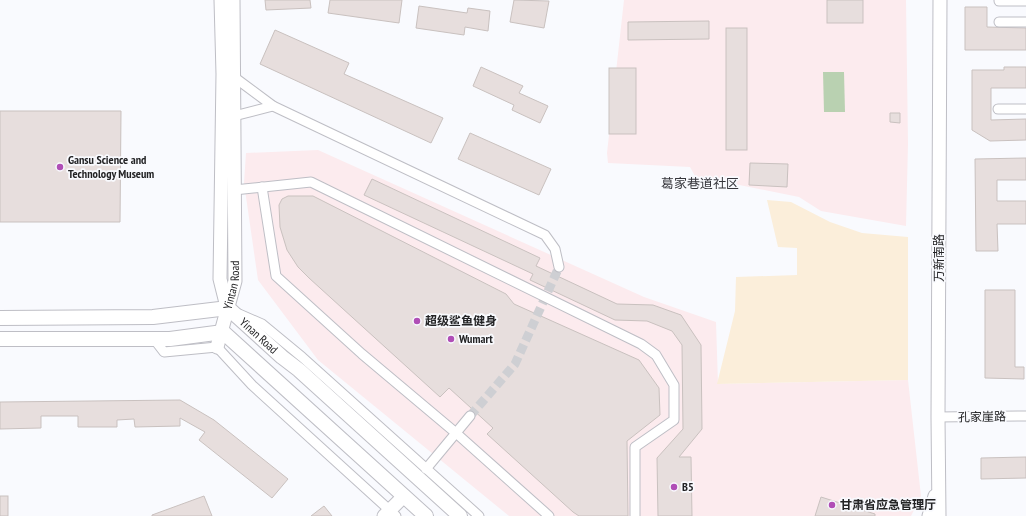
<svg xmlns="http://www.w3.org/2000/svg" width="1026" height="516" font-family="'PT Sans Narrow','Noto Sans SC',sans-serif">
	<rect width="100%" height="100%" fill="#f9fafe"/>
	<g fill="#fcebee">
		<path d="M 624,0 L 906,0 L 908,144 L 906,226 L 821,211 L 799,197 L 695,176 L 690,167 L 608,163 L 607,153 Z"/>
		<path d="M 318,150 L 644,297 L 716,322 L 718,384 L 908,380 L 921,496 L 911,516 L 509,516 L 318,360 L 258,280 L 244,183 L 246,153 Z"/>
	</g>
	<path fill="#fbeeda" d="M 767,200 L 791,202 L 830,222 L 862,233 L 908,237 L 908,380 L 717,384 L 735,311 L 736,277 L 797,275 L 797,248 L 778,247 Z"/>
	<path fill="#b9d1b1" d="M 823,72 L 844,72 L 845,112 L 824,112 Z"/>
	<g fill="#e7dedd" stroke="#c9c1bf">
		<path d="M 265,0 L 310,0 L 311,8 L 266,10 Z"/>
		<path d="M 330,0 L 402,0 L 399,23 L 328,13 Z"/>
		<path d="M 514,0 L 549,1 L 544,28 L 510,22 Z"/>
		<rect x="827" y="0" width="36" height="23"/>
		<path d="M 419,6 L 467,13 L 468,8 L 490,11 L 488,31 L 465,27 L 464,35 L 416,28 Z"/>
		<path d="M 965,7 L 987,7 L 987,27 L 1026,28 L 1026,50 L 965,50 Z"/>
		<path d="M 709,21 L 709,39 L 628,40 L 628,22 Z"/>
		<rect x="726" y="28" width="21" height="122"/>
		<path d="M 275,30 L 349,63 L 344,74 L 443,118 L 431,143 L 260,64 Z"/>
		<path d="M 481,67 L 523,86 L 519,93 L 548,106 L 540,123 L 512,110 L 514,105 L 473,86 Z"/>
		<path d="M 1004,67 L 1026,67 L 1026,88 L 991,88 L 991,120 L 1026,119 L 1026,140 L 990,141 L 972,130 L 972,70 L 1004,70 Z"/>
		<rect x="609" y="68" width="27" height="66"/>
		<path d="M 0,111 L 121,111 L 120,222 L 0,222 Z"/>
		<path d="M 890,113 L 900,113 L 900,123 L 890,122 Z"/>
		<path d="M 470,133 L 551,169 L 539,195 L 458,159 Z"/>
		<path d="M 1026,158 L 1026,180 L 997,180 L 997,201 L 1026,201 L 1026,224 L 997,224 L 998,251 L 976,251 L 975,159 Z"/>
		<path d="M 750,163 L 788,164 L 787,187 L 749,185 Z"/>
		<path d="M 372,179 L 540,258 L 536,266 L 617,304 L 653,305 L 681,315 L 701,345 L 702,429 L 679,457 L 691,457 L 692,516 L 658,516 L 657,458 L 683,429 L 682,345 L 672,331 L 647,321 L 615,320 L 530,280 L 533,274 L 364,195 Z"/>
		<path d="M 288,196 L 313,196 L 506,294 L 514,304 L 639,360 L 659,388 L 660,415 L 627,441 L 628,516 L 579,516 L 573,512 L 487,434 L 493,428 L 449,388 L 440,397 L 309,278 L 298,267 L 287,250 L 280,227 L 279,205 L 282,199 Z"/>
		<path d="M 985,290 L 1015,290 L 1015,367 L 1024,367 L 1024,379 L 985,378 Z"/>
		<path d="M 180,400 L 214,420 L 288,479 L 272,498 L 199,440 L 205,432 L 180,418 L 180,426 L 135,427 L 134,419 L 117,420 L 117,427 L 78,427 L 78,416 L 41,416 L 41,428 L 0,429 L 0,402 Z"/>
		<path d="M 1026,457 L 1026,478 L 981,479 L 981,458 Z"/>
		<rect x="0" y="496" width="8" height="20"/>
		<path d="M 204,496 L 212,516 L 152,516 L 152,515 Z"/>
		<path d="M 821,497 L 875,514 L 875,516 L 815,516 Z"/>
		<path d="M 324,506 L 332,516 L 311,516 Z"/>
	</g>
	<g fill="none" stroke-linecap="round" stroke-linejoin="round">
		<path stroke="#cecfd3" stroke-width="9" stroke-dasharray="9 4.5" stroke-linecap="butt" d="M 470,416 L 515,364 L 559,267"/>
		<g stroke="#bebec5" stroke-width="11">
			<g id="street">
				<path d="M 999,1 L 1026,1"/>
				<path d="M 999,22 L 1026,22"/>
				<path d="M 234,77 L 273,106 L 545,235 L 555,249 L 559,267"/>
				<path d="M 998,109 L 1026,109"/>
				<path d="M 234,116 L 273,106"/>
				<path d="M 262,187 L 276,276 L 362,354 L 456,433 L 549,516"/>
				<path d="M 234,190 L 311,182 L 641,344 L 656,355 L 674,385 L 674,420 L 635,447 L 635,516"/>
				<path d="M 239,314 L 262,324 L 302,357 L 479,516"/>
				<path d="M 154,339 L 164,352 L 217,347 L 252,385 L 396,516"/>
				<path d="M 938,417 L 1026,416"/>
				<path d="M 426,469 L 470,416"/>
			</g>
		</g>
		<g stroke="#bebec5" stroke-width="15">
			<g id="secondary">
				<path d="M 221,0 L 223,74 L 220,279 L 227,307"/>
				<path id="s1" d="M 217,347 L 235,281 L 233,0"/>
				<path d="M 384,516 L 404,496"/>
				<path d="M 929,516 L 935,496"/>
				<path d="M 939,516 L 938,417 L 940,0"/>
			</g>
		</g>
		<g stroke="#bebec5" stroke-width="16">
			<g id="primary">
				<path id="s2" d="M 0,318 L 153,317 L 228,308 L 282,357 L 299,370 L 460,516"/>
				<path d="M 0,339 L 170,339 L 223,332 L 426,516"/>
			</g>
		</g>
		<use href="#street" stroke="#fff" stroke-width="9"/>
		<use href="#secondary" stroke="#fff" stroke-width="13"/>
		<use href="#primary" stroke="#fff" stroke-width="14"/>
	</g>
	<g fill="#b04eb6" stroke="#f9fafe" stroke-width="1.5">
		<circle cx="60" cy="167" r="4"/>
		<circle cx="417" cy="321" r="4"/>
		<circle cx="451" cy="339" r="4"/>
		<circle cx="674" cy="487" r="4"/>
		<circle cx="832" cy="505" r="4"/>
	</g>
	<g text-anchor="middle" stroke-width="3.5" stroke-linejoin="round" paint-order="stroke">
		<g font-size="12" font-weight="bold" fill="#232325" stroke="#f9fafe" text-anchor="start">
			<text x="68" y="164">Gansu Science and<tspan x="68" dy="14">Technology Museum</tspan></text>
			<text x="425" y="325">超级鲨鱼健身</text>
			<text x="459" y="343">Wumart</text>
			<text x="682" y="491">B5</text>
			<text x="840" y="509">甘肃省应急管理厅</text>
		</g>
		<g font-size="12" fill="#232325" stroke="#f9fafe">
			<text transform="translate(939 258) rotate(-90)" y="4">万新南路</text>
			<text dy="4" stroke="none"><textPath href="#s1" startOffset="64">Yintan Road</textPath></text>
			<text dy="4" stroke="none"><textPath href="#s2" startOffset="270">Yinan Road</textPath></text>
			<text transform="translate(982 417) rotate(-1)" y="4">孔家崖路</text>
		</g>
		<g font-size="13" fill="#35353b" stroke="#f9fafe">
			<text x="700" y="188">葛家巷道社区</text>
		</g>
	</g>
</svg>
